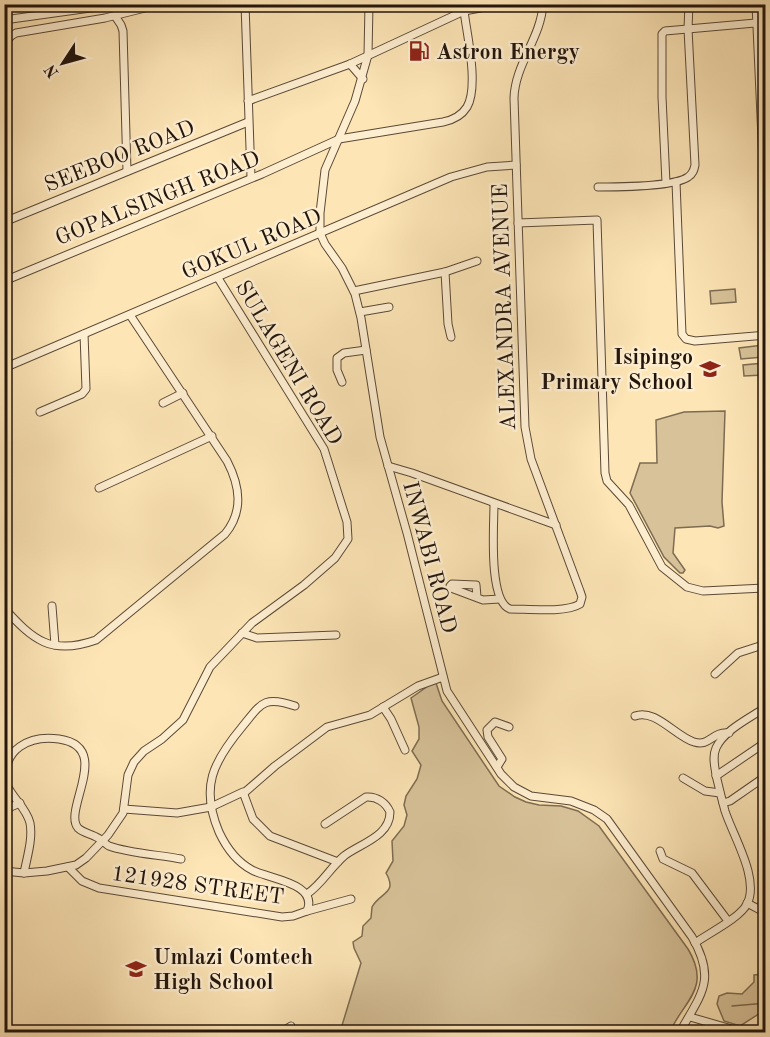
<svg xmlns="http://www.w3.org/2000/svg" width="770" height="1037" font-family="'Old Standard TT',serif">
	<rect width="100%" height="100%" fill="#fde5b6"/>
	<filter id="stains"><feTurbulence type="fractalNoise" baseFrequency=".00333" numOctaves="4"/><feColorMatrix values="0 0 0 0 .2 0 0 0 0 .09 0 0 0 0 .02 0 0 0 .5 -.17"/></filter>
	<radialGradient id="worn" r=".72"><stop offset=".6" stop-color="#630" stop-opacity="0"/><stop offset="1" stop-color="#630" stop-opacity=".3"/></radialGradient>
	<g fill="#d8c299" stroke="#7d6c52" stroke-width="1.5">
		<path d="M 735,289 L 736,302 L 711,304 L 710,291 Z"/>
		<path d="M 763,345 L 764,357 L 741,359 L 739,348 Z"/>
		<path d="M 765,363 L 765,375 L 744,376 L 743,365 Z"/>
		<path d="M 725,411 L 722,502 L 724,526 L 718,528 L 710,526 L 675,528 L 673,553 L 685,570 L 683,573 L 680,573 L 664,557 L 630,493 L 640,463 L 657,463 L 656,420 L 684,412 Z"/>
		<path d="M 436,683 L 442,701 L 499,786 L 515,797 L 526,802 L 539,805 L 561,806 L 578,811 L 599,826 L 688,949 C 712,989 683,1001 670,1032 L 340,1032 L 361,963 L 354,948 L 353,942 L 362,936 L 363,926 L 371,918 C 371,917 372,908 372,907 C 380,892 398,894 386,873 L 393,861 L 392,841 L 404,826 L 407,815 L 404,805 L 406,796 L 417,779 L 421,765 L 412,751 L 419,739 L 419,727 L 411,698 L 431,684 Z"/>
		<path d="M 765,974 L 765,1010 L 740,1026 L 724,1021 L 717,1004 L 719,996 L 727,993 L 742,994 L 754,982 L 754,975 Z"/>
	</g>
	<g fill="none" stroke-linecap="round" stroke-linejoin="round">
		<path stroke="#79674f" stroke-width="1.5" d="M 732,1006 L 766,1003"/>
		<g stroke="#594936" stroke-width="9">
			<g id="minor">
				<path d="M 245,4 L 251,177"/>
				<path d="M 369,4 L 368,55 L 355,101 L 325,170 L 320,213 L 320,233 L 325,244 L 342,268 L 355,294 L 361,318 L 380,437 L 407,533 L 447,691 L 501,774 L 514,787 L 531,796 L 571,801 L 594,810 L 607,819 L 692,937 C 717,980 701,994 680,1032"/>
				<path d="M 756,4 L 766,229"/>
				<path d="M 115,16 L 121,25 L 123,31 L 127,171"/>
				<path d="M 4,20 L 119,4"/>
				<path d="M 4,44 L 11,36 L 16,33 L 105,18 L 161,4"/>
				<path d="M 350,64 L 363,79"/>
				<path d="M 248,101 L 350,64 L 464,11 L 502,4"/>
				<path d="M 676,182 L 682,334 L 686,339 L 695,341 L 766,335"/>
				<path d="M 666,183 L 662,97 L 662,34 L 665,31 L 766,22"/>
				<path d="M 598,187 C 617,187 674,187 688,177 C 693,174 694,170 695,165 L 688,29 L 689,4"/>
				<path d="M 4,222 L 248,122"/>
				<path d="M 518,223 L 597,220 L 605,473 L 607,481 L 629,505 L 662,567 L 687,587 L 703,591 L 766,588"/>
				<path d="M 445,272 L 448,324 L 451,337"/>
				<path d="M 4,281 L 262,174 L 339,139 L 443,122 C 453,120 462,115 467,107 C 479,86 467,35 464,11"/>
				<path d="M 354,291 L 445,272 L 477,261"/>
				<path d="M 360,312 L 389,307"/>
				<path d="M 4,368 L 451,177 L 487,167 L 516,165"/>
				<path d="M 342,382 L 337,370 L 337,358 L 344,353 L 366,350"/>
				<path d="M 163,403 L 183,393"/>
				<path d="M 40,412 L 82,394 L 86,389 L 84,334"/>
				<path d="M 388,466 L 412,473 L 556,525"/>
				<path d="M 99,488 L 212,436"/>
				<path d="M 494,504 C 494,525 488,601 510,609 C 527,609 566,613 580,604 L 582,597 L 580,591 L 531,459 L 525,427 L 514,98 C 515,64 541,38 543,4"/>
				<path d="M 477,597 L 476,585 L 452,584 L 450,586 L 451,588 L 483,600 L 500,599"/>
				<path d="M 52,606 L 55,645"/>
				<path d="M 4,608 C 33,640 51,656 96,640 L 225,534 C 244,511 240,486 227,461 L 130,315"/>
				<path d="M 242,633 L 257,638 L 336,635"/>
				<path d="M 715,674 L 738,653 L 766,644"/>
				<path d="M 383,707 L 391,719 L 405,750"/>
				<path d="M 635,716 C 655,708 676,737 694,742 C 710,747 712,731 729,733"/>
				<path d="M 497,767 L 502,759 L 488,737 L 487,730 L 495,722 L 509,727"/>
				<path d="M 716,776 L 766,742"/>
				<path d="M 683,778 L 705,791 L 720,793"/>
				<path d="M 244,793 L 275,766 L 327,727 L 370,715 L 418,686 L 443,677"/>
				<path d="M 723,803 L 730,801 L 766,776"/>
				<path d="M 124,809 L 177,813 L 211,807 L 243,792 L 253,819 L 270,836 L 338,862"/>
				<path d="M 4,810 L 20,803"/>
				<path d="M 660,851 L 663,859 L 692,873 L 728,921"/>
				<path d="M 68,867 L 82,881 L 99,888 L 282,917 L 293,916 L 307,911 C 319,883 268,879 252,870 C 237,862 226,847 219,832 C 200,787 213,762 242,727 C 261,704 263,695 295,706"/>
				<path d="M 4,871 L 24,873 L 47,871 L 76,865 L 86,858 L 108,835 L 123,813 L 128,775 L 134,762 L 144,751 L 162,739 L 183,720 L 210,667 L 252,623 L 304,585 L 335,558 L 348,539 L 347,522 L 324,449 L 218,278"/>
				<path d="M 24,873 C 27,857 33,839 30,823 C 26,807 13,799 7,785 C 0,748 31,735 59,739 C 114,747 62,810 78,828 C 83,833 92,834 98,838 C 103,840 105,844 109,846 C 128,853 160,855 181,859"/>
				<path d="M 307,894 C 322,884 330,868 344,856 C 359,844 390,837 390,812 C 386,803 377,796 366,797 L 325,824"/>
				<path d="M 747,903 L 766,913"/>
				<path d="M 307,911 L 351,899"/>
				<path d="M 695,943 C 709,933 740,918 747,904 C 760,879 733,836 725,811 C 722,800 719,788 716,775 C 715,767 712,757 716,748 C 724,730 750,718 766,707"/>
				<path d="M 690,1017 L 742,1032"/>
				<path d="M 281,1032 L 291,1026"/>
			</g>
		</g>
		<use href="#minor" stroke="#feeed0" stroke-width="7"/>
		<g stroke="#22150c" stroke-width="4">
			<path id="rail" d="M 4,6 L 12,4"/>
		</g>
		<use href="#rail" stroke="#feeed0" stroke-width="1.5" stroke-dasharray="4.5" stroke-linecap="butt"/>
	</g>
	<defs>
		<g id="fuel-bare" transform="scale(1.62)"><path d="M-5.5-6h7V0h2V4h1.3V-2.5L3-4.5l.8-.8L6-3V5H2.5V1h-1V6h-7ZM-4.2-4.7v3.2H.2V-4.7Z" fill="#8f2418" stroke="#feeed0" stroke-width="2.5" paint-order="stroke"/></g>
		<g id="school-bare" transform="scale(1.62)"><path d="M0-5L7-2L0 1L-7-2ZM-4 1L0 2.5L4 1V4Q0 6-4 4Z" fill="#8f2418" stroke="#feeed0" stroke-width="2.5" paint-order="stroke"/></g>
	</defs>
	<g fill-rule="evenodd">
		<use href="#fuel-bare" x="419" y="51"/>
		<use href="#school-bare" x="710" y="369"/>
		<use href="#school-bare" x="136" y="969"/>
	</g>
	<g text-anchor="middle" stroke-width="5" stroke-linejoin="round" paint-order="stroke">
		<g font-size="22" font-weight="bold" fill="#22150c" stroke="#feeed0" text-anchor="start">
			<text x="436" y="59">Astron Energy</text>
			<text x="693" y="364" text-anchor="end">Isipingo<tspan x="693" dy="25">Primary School</tspan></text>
			<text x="153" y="964">Umlazi Comtech<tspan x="153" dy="25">High School</tspan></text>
		</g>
		<g font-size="22" fill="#22150c" stroke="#feeed0">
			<text transform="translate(119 155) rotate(-22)" y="8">SEEBOO ROAD</text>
			<text transform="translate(157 197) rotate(-22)" y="8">GOPALSINGH ROAD</text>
			<text transform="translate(251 243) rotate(-23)" y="8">GOKUL ROAD</text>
			<text transform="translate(503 307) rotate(-92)" y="8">ALEXANDRA AVENUE</text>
			<text transform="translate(290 362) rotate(59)" y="8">SULAGENI ROAD</text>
			<text transform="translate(431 557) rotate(75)" y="8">INWABI ROAD</text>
			<text transform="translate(198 884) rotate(8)" y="8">121928 STREET</text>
		</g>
	</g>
	<rect width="770" height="1037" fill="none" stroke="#fde5b6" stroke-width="24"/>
	<rect x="6" y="6" width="758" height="1025" fill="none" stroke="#22150c" stroke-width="3"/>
	<rect x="12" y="12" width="746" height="1013" fill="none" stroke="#22150c" stroke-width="1.5"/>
	<g transform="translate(63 63) rotate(234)" stroke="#feeed0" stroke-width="4.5" paint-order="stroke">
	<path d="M0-4.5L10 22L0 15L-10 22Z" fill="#22150c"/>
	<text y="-9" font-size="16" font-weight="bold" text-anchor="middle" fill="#22150c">N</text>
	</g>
	<rect width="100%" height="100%" filter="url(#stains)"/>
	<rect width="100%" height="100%" fill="url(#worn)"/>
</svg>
